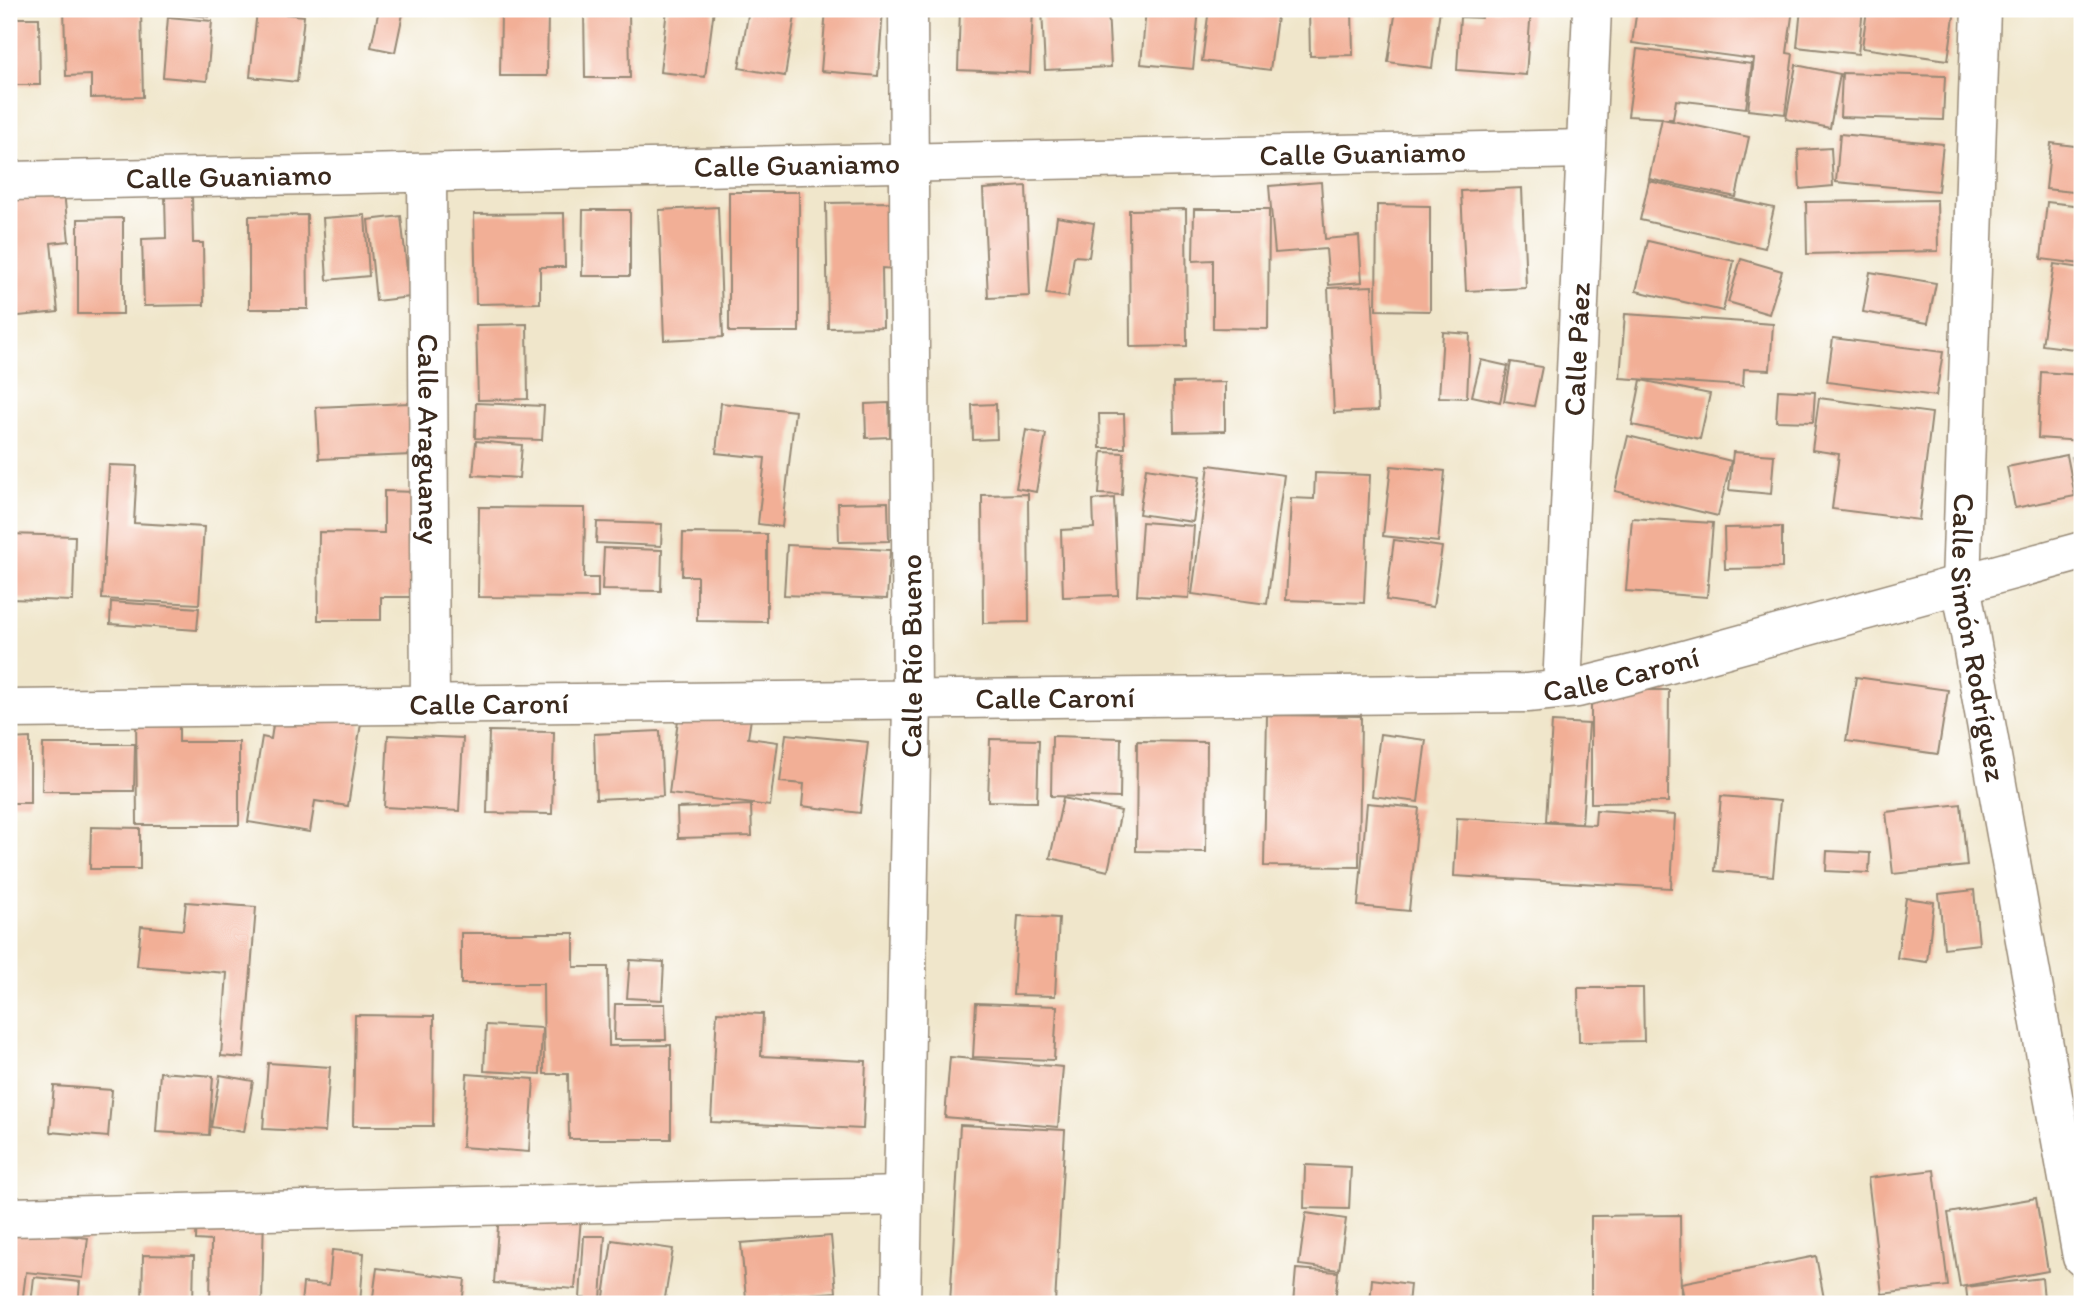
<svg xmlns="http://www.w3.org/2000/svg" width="2091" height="1313" font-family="Itim,sans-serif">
	<rect width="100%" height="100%" fill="#fff"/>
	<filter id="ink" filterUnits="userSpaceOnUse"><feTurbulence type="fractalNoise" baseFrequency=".0143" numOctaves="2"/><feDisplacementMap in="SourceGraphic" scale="14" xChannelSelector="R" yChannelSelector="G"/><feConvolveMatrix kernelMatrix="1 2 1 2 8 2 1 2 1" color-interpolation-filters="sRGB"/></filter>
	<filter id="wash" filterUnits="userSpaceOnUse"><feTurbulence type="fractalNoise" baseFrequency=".00686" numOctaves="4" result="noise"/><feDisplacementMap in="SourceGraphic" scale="28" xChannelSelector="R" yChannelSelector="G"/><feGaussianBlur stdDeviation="1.57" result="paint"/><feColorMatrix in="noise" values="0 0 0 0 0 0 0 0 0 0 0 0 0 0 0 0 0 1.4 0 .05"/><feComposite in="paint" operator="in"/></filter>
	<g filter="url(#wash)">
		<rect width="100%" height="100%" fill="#f0e6cb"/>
		<g id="blocks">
			<g fill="#f2af96">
				<path d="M 64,9 L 141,9 L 143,97 L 91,98 L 91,75 L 66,76 Z"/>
				<path d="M 162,9 L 210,9 L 209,17 L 161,12 Z"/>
				<path d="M 379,9 L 404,9 L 395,52 L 371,47 Z"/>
				<path d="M 584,9 L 629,9 L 630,78 L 585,78 Z"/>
				<path d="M 667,9 L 714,9 L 705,77 L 660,72 Z"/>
				<path d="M 749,9 L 796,10 L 785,76 L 739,68 Z"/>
				<path d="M 826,9 L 883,9 L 878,76 L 821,71 Z"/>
				<path d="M 960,9 L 1033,9 L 1030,73 L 958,70 Z"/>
				<path d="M 1042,9 L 1108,9 L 1111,67 L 1045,70 Z"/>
				<path d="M 1146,9 L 1199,9 L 1193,69 L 1141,64 Z"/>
				<path d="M 1209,9 L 1278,9 L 1270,70 L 1202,61 Z"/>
				<path d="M 1309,9 L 1352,9 L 1353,55 L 1310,56 Z"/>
				<path d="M 1396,9 L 1440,9 L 1432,68 L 1388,62 Z"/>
				<path d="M 1483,9 L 1531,9 L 1526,75 L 1457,70 L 1460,17 L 1482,18 Z"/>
				<path d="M 1637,9 L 1793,9 L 1787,53 L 1793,54 L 1785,114 L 1748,110 L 1754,59 L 1632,43 Z"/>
				<path d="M 1801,9 L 1863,9 L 1858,54 L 1797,47 Z"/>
				<path d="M 1867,9 L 1955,9 L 1948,60 L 1862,48 Z"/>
				<path d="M 501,10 L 548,11 L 547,76 L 500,76 Z"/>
				<path d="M 257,11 L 304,16 L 297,82 L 250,77 Z"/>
				<path d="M 168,17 L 212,21 L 207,81 L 163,77 Z"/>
				<path d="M 9,18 L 39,18 L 40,85 L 9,85 Z"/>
				<path d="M 1637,49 L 1752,64 L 1746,108 L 1676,100 L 1673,119 L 1663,119 L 1749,137 L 1736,197 L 1649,179 L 1662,118 L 1628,116 Z"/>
				<path d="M 1796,65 L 1840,74 L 1830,128 L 1786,119 Z"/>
				<path d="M 1842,73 L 1945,76 L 1943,120 L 1840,117 Z"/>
				<path d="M 1840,134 L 1943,144 L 1938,191 L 1836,182 Z"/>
				<path d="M 2051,143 L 2082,147 L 2082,193 L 2046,189 Z"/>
				<path d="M 1831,148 L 1833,186 L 1800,189 L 1798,150 Z"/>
				<path d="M 1649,181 L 1774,208 L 1765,248 L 1640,220 Z"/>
				<path d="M 63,182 L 69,241 L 51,243 L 58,312 L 9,317 L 9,188 Z"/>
				<path d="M 1321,182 L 1325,239 L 1359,236 L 1362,282 L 1329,285 L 1326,249 L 1275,253 L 1269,186 Z"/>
				<path d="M 1026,186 L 1030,296 L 988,298 L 983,189 Z"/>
				<path d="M 1522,188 L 1526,288 L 1466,291 L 1461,191 Z"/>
				<rect x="729" y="192" width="70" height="140"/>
				<path d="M 192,195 L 193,243 L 203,243 L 204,305 L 144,306 L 142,239 L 166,238 L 165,196 Z"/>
				<path d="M 1937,200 L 1938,251 L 1807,254 L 1806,202 Z"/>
				<path d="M 895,202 L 896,269 L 882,268 L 883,327 L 828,328 L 826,203 Z"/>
				<path d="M 2047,202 L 2082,206 L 2082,264 L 2041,259 Z"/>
				<path d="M 1377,205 L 1430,206 L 1430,311 L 1376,310 Z"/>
				<path d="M 718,207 L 723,337 L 664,340 L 659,210 Z"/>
				<path d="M 1186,209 L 1187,346 L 1130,347 L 1129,210 Z"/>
				<path d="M 1194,209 L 1269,209 L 1268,329 L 1213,328 L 1213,260 L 1193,261 Z"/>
				<path d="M 583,210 L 630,210 L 630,276 L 582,276 Z"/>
				<path d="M 564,213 L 565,267 L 540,267 L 540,303 L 476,304 L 474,214 Z"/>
				<path d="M 307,215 L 308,309 L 249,309 L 249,216 Z"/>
				<path d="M 365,215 L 369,276 L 327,280 L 323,218 Z"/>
				<path d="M 401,216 L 410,297 L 376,301 L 368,220 Z"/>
				<path d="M 1057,217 L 1094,223 L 1089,257 L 1074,256 L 1068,297 L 1046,294 Z"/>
				<path d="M 123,218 L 123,314 L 78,314 L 78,219 Z"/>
				<path d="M 1648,241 L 1734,261 L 1723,311 L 1636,291 Z"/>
				<path d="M 1741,259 L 1782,271 L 1769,314 L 1728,302 Z"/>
				<path d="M 2054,264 L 2082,268 L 2082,350 L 2042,345 Z"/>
				<path d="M 1870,272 L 1936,283 L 1928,323 L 1863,312 Z"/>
				<path d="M 1372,286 L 1378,411 L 1334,413 L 1328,288 Z"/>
				<path d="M 1625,314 L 1773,324 L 1770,370 L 1744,369 L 1743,386 L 1620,378 Z"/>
				<path d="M 527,324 L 528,399 L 478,400 L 476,325 Z"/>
				<path d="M 1443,332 L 1470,334 L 1467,398 L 1439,397 Z"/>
				<path d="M 1833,338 L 1943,352 L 1936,396 L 1827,382 Z"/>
				<path d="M 1481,360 L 1508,366 L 1500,402 L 1472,396 Z"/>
				<path d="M 1511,362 L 1542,367 L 1534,406 L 1504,401 Z"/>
				<path d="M 2041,372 L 2082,375 L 2082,441 L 2038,438 Z"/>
				<path d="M 1641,380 L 1710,394 L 1700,439 L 1632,425 Z"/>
				<path d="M 1225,382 L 1225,431 L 1174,432 L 1173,383 Z"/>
				<path d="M 1778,390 L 1815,392 L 1813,422 L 1776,421 Z"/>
				<path d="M 1819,398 L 1932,413 L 1919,520 L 1832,509 L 1839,454 L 1812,450 Z"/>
				<path d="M 409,403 L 411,455 L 319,459 L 316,407 Z"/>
				<path d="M 476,403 L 544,406 L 542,440 L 475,438 Z"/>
				<path d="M 721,403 L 795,411 L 782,527 L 758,524 L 765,458 L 716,453 Z"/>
				<path d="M 889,403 L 890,437 L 866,438 L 865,404 Z"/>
				<path d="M 996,404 L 997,439 L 973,440 L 972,405 Z"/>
				<path d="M 1099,414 L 1124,414 L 1125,448 L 1100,448 Z"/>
				<path d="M 1026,430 L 1046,434 L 1036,492 L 1016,488 Z"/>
				<path d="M 1628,436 L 1731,461 L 1718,516 L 1615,491 Z"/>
				<path d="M 476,441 L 522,445 L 519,478 L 473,475 Z"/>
				<path d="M 1102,452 L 1124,453 L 1122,495 L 1099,494 Z"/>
				<path d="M 1733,452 L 1774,455 L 1771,494 L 1729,490 Z"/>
				<path d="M 2067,455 L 2075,496 L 2015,508 L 2007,467 Z"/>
				<path d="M 2082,455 L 2082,488 L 2078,489 L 2072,457 Z"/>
				<path d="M 109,465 L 137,466 L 134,523 L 204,527 L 199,604 L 102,599 Z"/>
				<path d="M 1209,465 L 1284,475 L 1267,604 L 1192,594 Z"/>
				<path d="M 1391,466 L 1445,471 L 1438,542 L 1383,536 Z"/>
				<path d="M 1146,468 L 1200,476 L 1193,522 L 1139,514 Z"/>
				<path d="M 1315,473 L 1370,475 L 1364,603 L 1286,600 L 1291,498 L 1314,499 Z"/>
				<path d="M 384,491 L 415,492 L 414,597 L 381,597 L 381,620 L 318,620 L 319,532 L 384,533 Z"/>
				<path d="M 1028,494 L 1029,622 L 983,623 L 982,495 Z"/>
				<path d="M 1114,498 L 1118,595 L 1063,597 L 1061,530 L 1094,528 L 1093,500 Z"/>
				<path d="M 888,502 L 889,541 L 839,542 L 838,503 Z"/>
				<path d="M 479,507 L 585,508 L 584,578 L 598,578 L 598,598 L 478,597 Z"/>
				<path d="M 1632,518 L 1713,523 L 1707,597 L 1626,591 Z"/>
				<path d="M 597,522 L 662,524 L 661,546 L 596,543 Z"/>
				<path d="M 1142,522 L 1194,526 L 1189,598 L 1137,595 Z"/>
				<path d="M 1782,527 L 1782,568 L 1725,569 L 1724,528 Z"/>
				<path d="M 683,533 L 767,534 L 767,622 L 697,621 L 697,576 L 682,576 Z"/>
				<path d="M 9,534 L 75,536 L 73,601 L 9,599 Z"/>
				<path d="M 1394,540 L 1442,547 L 1433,607 L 1386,600 Z"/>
				<path d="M 787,545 L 890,550 L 887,599 L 784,595 Z"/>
				<path d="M 604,548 L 662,550 L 661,591 L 602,590 Z"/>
				<path d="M 111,602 L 199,608 L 197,630 L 110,624 Z"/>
				<path d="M 1856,677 L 1948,690 L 1938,754 L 1846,741 Z"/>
				<path d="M 1591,690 L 1669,690 L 1668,802 L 1591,803 Z"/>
				<path d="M 680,703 L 752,712 L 748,738 L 778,742 L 770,806 L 669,794 Z"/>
				<path d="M 276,705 L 362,717 L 348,806 L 315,801 L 310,832 L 248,822 L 262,737 L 271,739 Z"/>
				<path d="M 179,707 L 179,742 L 239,742 L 239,825 L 137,825 L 136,708 Z"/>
				<path d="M 1267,715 L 1361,716 L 1359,867 L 1264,866 Z"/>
				<path d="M 1552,722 L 1589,724 L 1582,823 L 1546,821 Z"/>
				<path d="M 489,731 L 554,732 L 552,814 L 487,813 Z"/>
				<path d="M 660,731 L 663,796 L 596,799 L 594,734 Z"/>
				<path d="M 786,734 L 868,742 L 860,813 L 802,806 L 804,784 L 780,782 Z"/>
				<path d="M 1380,734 L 1426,740 L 1418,802 L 1372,796 Z"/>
				<path d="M 388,735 L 463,738 L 459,811 L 384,807 Z"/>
				<path d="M 1052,736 L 1121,738 L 1120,798 L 1051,796 Z"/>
				<path d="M 30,738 L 30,803 L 9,803 L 9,739 Z"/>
				<path d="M 990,739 L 1039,740 L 1037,802 L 988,801 Z"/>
				<path d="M 1137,741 L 1207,742 L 1206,852 L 1136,851 Z"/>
				<path d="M 43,744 L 135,744 L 134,791 L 42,791 Z"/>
				<path d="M 1721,796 L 1780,801 L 1773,876 L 1715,871 Z"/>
				<path d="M 1063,798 L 1121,811 L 1108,871 L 1050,858 Z"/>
				<path d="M 1367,803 L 1419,808 L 1409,911 L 1358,906 Z"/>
				<path d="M 1961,804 L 1967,866 L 1893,874 L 1886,812 Z"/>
				<path d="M 751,805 L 752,836 L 678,838 L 677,808 Z"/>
				<path d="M 1596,810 L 1675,815 L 1671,888 L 1454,876 L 1457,818 L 1595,825 Z"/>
				<path d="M 91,827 L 140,828 L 140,869 L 90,869 Z"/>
				<path d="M 1827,851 L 1870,853 L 1869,873 L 1826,871 Z"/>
				<path d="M 1974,890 L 1979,944 L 1944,948 L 1939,894 Z"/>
				<path d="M 1906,898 L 1934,902 L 1927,962 L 1897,958 Z"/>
				<path d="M 186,902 L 256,907 L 244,1058 L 221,1056 L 227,973 L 137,966 L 141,926 L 183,930 Z"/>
				<path d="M 1018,916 L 1059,918 L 1055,996 L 1013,995 Z"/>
				<path d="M 461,933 L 574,933 L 574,967 L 608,967 L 609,1046 L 671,1045 L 671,1139 L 569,1139 L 568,1074 L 544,1074 L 543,984 L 461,984 Z"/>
				<path d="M 630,960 L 664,962 L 662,1000 L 627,998 Z"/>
				<path d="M 1578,988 L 1643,988 L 1644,1041 L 1579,1042 Z"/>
				<path d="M 976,1003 L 1057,1006 L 1054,1060 L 973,1057 Z"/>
				<path d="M 615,1004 L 665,1004 L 666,1040 L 614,1040 Z"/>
				<path d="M 717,1012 L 763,1014 L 761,1056 L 866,1061 L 863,1129 L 711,1122 Z"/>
				<path d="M 355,1015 L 434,1016 L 433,1126 L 353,1126 Z"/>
				<path d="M 486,1025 L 542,1028 L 540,1074 L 484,1071 Z"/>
				<path d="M 950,1057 L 1063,1067 L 1058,1127 L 945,1117 Z"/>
				<path d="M 268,1063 L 330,1067 L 325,1132 L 263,1129 Z"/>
				<path d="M 160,1072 L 213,1076 L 209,1135 L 156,1132 Z"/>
				<path d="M 467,1074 L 534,1079 L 529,1152 L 462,1147 Z"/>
				<path d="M 220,1075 L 253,1081 L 244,1132 L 211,1127 Z"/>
				<path d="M 54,1086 L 112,1090 L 108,1137 L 50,1132 Z"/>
				<path d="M 960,1125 L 1065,1130 L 1055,1304 L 950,1304 Z"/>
				<path d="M 1305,1165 L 1351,1167 L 1349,1209 L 1304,1208 Z"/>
				<path d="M 1934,1170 L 1948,1286 L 1882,1294 L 1868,1178 Z"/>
				<path d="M 2036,1198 L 2048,1271 L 1960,1287 L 1948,1213 Z"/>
				<path d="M 197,1209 L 264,1211 L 262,1304 L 210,1304 L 211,1241 L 196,1240 Z"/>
				<path d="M 499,1212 L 581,1218 L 575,1289 L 494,1283 Z"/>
				<path d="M 1306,1213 L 1346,1219 L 1339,1270 L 1299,1265 Z"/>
				<path d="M 1680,1215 L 1681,1304 L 1591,1304 L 1591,1216 Z"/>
				<path d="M 9,1228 L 88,1238 L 83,1278 L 26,1272 L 22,1304 L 9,1304 Z"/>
				<path d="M 584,1236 L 605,1236 L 601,1300 L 580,1298 Z"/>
				<path d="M 831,1236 L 836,1292 L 746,1299 L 741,1243 Z"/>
				<path d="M 612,1240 L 673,1249 L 664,1304 L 603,1304 Z"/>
				<path d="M 332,1250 L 364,1253 L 360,1304 L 301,1304 L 303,1283 L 329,1285 Z"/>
				<path d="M 143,1255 L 194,1256 L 193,1304 L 142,1304 Z"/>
				<path d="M 1816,1256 L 1825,1304 L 1685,1304 L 1681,1283 Z"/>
				<path d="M 377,1268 L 465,1279 L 462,1304 L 372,1304 Z"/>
				<path d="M 1296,1269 L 1338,1272 L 1335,1304 L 1293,1304 Z"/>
				<path d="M 34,1277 L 80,1282 L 78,1304 L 31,1304 Z"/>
				<path d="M 2042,1278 L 2044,1299 L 2002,1304 L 1968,1304 L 1966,1287 Z"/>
				<path d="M 1372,1279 L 1410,1284 L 1408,1304 L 1370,1304 Z"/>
			</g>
		</g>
	</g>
	<g filter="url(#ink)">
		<use href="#blocks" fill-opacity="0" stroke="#968874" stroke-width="2"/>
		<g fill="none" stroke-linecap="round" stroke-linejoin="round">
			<g stroke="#968874" stroke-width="41">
				<g id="minor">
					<path id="s1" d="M 1981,9 L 1961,584 L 2082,1257"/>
					<path id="s2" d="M 427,173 L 430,705"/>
					<path id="s3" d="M 9,181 L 1585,149"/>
					<path id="s4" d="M 1562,689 L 1592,9"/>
					<path id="s5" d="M 9,709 L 1527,693 L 1577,688 L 1633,674 L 2082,551"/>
					<path d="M 9,1217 L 903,1196"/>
					<path id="s6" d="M 901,1304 L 912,701 L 908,9"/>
				</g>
			</g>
			<use href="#minor" stroke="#fff" stroke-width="38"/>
		</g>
	</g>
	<g text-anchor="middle" stroke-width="5" stroke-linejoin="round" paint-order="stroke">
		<g font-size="30" fill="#3b2a1e" stroke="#fff">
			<text dy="10" stroke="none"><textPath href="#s3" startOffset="1354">Calle Guaniamo</textPath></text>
			<text dy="10" stroke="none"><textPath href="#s3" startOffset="788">Calle Guaniamo</textPath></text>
			<text dy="10" stroke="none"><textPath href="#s3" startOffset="220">Calle Guaniamo</textPath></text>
			<text dy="10" stroke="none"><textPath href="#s4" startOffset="340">Calle Páez</textPath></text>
			<text dy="10" stroke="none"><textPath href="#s2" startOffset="266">Calle Araguaney</textPath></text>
			<text dy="10" stroke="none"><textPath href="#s1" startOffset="630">Calle Simón Rodríguez</textPath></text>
			<text dy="10" stroke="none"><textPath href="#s6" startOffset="648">Calle Río Bueno</textPath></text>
			<text dy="10" stroke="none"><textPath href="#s5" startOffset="1614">Calle Caroní</textPath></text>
			<text dy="10" stroke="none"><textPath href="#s5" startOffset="1046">Calle Caroní</textPath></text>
			<text dy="10" stroke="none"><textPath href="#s5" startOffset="480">Calle Caroní</textPath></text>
		</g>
	</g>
	<rect width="2091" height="1313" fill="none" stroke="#fff" stroke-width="35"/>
</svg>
